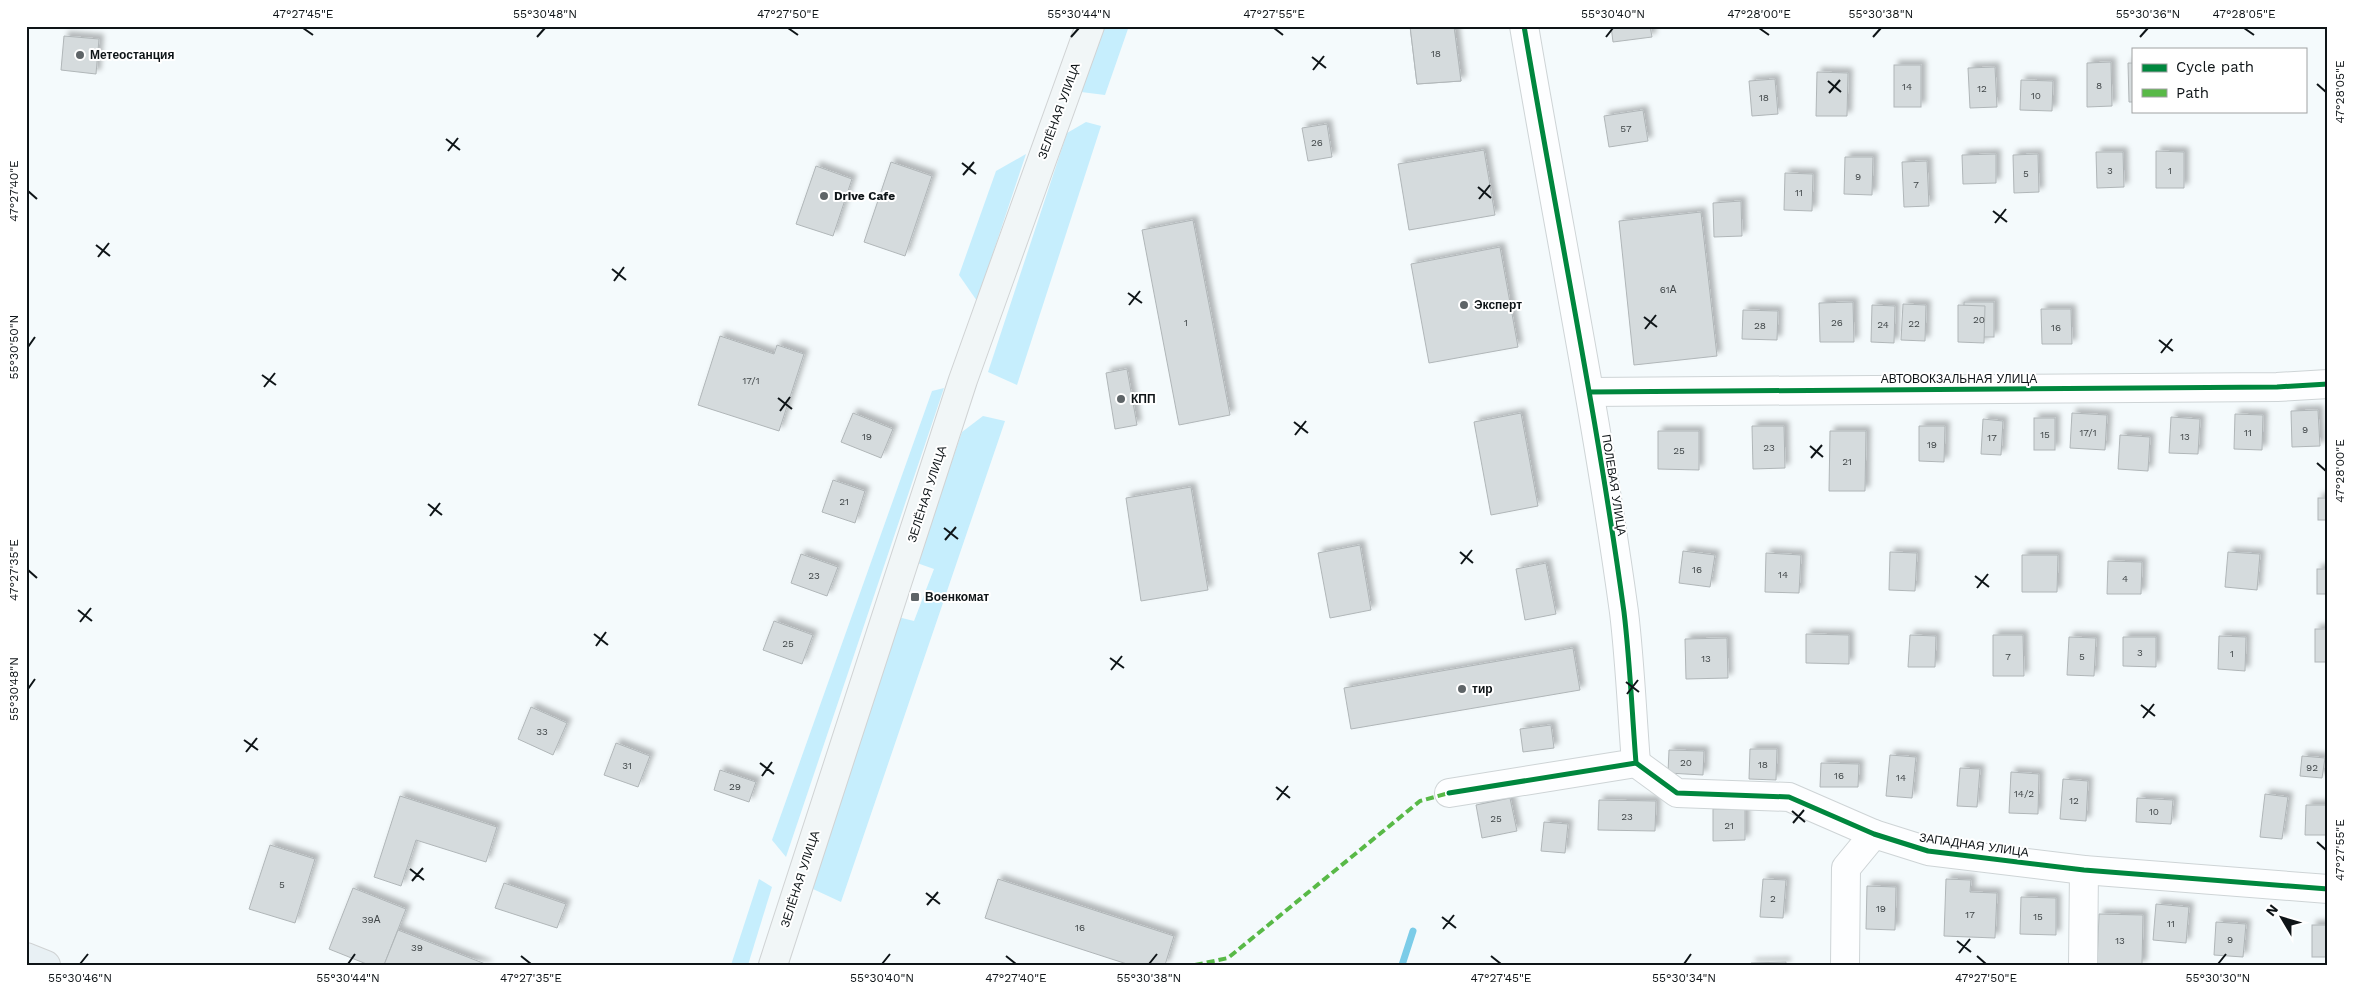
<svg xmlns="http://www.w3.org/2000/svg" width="2354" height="991" font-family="'Work Sans',sans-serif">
	<defs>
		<filter id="shadow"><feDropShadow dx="4.5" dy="-4.5" stdDeviation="2.5" flood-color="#0004"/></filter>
	</defs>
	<rect width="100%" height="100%" fill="#f4fafc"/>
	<g fill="#c6eefd">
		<path d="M 1105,26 L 1129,26 L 1105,95 L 1081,92 Z"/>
		<path d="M 1086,122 L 1101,126 L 1017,385 L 988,372 L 1067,133 Z"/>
		<path d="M 1026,154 L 977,301 L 959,275 L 996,171 Z"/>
		<path d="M 944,388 L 786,857 L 772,840 L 932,391 Z"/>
		<path d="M 983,416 L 1005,421 L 841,902 L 813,889 L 898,617 L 914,621 L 934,569 L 917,563 L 962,432 Z"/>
		<path d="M 759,879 L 772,887 L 748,965 L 731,965 Z"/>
	</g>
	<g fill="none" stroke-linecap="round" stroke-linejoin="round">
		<path stroke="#7bcce8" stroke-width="7" d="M 1402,965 L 1413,931"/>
	</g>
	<g fill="#d5dbdd" stroke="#b0b6b8" filter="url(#shadow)">
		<path d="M 1410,26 L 1454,26 L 1461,81 L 1417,84 Z"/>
		<path d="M 1410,26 L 1454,26 L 1461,81 L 1417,84 Z"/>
		<path d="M 1611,26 L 1650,26 L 1652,37 L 1613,42 Z"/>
		<path d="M 64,36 L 99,39 L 96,74 L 61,70 Z"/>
		<path d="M 2111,62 L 2112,106 L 2087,107 L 2087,63 Z"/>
		<path d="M 2128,63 L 2133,63 L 2133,102 L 2129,102 Z"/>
		<rect x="1894" y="65" width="27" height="42"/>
		<path d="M 1995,67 L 1997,107 L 1970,108 L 1968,68 Z"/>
		<path d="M 1817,72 L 1848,73 L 1847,116 L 1816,116 Z"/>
		<path d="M 1775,79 L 1778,114 L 1752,116 L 1749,81 Z"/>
		<path d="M 2021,80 L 2053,81 L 2052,111 L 2020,110 Z"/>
		<path d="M 1643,110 L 1648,141 L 1609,147 L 1604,116 Z"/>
		<path d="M 1327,124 L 1332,157 L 1308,161 L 1302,128 Z"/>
		<path d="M 1484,150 L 1495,215 L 1409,230 L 1398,164 Z"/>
		<path d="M 2156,151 L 2184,152 L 2184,188 L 2156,188 Z"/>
		<path d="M 2096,152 L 2123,152 L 2124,187 L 2097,188 Z"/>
		<path d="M 1996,154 L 1996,183 L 1963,184 L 1962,155 Z"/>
		<path d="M 2038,154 L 2039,192 L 2014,193 L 2013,155 Z"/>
		<path d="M 1845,157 L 1873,157 L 1872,195 L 1844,194 Z"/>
		<path d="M 1927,161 L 1929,206 L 1904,207 L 1902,162 Z"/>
		<path d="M 891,162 L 932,176 L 905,256 L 864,242 Z"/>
		<path d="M 816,166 L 852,179 L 833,236 L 796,224 Z"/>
		<path d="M 1785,173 L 1813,174 L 1812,211 L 1784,210 Z"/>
		<path d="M 1741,201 L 1742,236 L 1714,237 L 1713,203 Z"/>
		<path d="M 1701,212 L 1717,356 L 1634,365 L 1619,221 Z"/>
		<path d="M 1193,220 L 1230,415 L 1179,425 L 1142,230 Z"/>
		<path d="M 1500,247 L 1518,347 L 1429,363 L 1411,264 Z"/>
		<path d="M 1853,302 L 1854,342 L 1820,342 L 1819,303 Z"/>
		<rect x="1964" y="302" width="30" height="35"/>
		<path d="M 1903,304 L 1926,305 L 1925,341 L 1901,340 Z"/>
		<path d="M 1872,305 L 1895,306 L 1894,343 L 1871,342 Z"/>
		<path d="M 1958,305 L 1985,306 L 1984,343 L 1958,342 Z"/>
		<path d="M 2041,309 L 2071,309 L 2072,344 L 2042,344 Z"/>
		<path d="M 1743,310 L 1778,311 L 1777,340 L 1742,339 Z"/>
		<path d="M 720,336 L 774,354 L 777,345 L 804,354 L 779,431 L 698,405 Z"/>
		<path d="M 1127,369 L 1137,425 L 1115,429 L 1106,373 Z"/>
		<path d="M 2318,410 L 2320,446 L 2292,447 L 2291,411 Z"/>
		<path d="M 853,413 L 893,429 L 881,458 L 841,442 Z"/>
		<path d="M 1521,413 L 1538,506 L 1491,515 L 1474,422 Z"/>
		<path d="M 2072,413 L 2107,415 L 2105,450 L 2070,448 Z"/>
		<path d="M 2235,414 L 2263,415 L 2262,450 L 2234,449 Z"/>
		<path d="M 2171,417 L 2200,419 L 2198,454 L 2169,453 Z"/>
		<rect x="2034" y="418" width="21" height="32"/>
		<path d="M 1983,419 L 2003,421 L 2001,455 L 1981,454 Z"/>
		<path d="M 1752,426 L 1784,426 L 1785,468 L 1753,469 Z"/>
		<path d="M 1919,426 L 1945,426 L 1944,462 L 1919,461 Z"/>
		<path d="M 1658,431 L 1699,431 L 1699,470 L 1658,469 Z"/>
		<path d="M 1830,431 L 1866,431 L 1865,491 L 1829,491 Z"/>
		<path d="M 2120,435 L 2150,437 L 2148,471 L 2118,469 Z"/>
		<path d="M 833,480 L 865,491 L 855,523 L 822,512 Z"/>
		<path d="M 1191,487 L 1208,590 L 1141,601 L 1126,498 Z"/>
		<rect x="2318" y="498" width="10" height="22"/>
		<path d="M 1360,545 L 1371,610 L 1330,618 L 1318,553 Z"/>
		<path d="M 1683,551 L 1715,555 L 1710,587 L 1679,583 Z"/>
		<path d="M 1890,552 L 1917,553 L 1915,591 L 1889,590 Z"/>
		<path d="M 2228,552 L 2260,554 L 2257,590 L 2225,587 Z"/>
		<path d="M 1766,553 L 1801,555 L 1799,593 L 1765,592 Z"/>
		<path d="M 801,554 L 838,567 L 827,596 L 791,583 Z"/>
		<path d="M 2022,555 L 2058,555 L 2057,592 L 2022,592 Z"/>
		<path d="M 2108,561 L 2142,562 L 2141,594 L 2107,594 Z"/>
		<path d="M 1546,563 L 1556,614 L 1525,620 L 1516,569 Z"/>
		<rect x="2317" y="569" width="11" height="25"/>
		<path d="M 774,621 L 813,635 L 802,664 L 763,650 Z"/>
		<rect x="2315" y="629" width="13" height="33"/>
		<path d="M 1806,634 L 1849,635 L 1849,664 L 1806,663 Z"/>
		<path d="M 1910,635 L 1936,636 L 1935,667 L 1908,667 Z"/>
		<path d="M 1993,635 L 2023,635 L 2024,676 L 1993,676 Z"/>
		<path d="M 2219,636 L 2246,637 L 2245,671 L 2218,669 Z"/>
		<path d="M 2069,637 L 2096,638 L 2094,676 L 2067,675 Z"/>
		<path d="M 2123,637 L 2156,637 L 2156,667 L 2123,666 Z"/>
		<path d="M 1727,638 L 1728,678 L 1686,679 L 1685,639 Z"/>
		<path d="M 1573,648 L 1580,690 L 1351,729 L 1344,688 Z"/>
		<path d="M 531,707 L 567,723 L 553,755 L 518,739 Z"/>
		<path d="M 1551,725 L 1554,748 L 1523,752 L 1520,729 Z"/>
		<path d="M 616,743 L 650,756 L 638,787 L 604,775 Z"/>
		<path d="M 1750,749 L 1777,749 L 1776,780 L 1749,779 Z"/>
		<path d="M 1669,750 L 1704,751 L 1703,775 L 1668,773 Z"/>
		<path d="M 1890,755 L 1916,757 L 1912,798 L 1886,796 Z"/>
		<path d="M 2302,756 L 2325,758 L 2322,778 L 2300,776 Z"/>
		<path d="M 1821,763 L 1859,764 L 1858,787 L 1820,787 Z"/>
		<path d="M 1960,768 L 1980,769 L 1977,807 L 1957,806 Z"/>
		<path d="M 720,770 L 756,782 L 749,802 L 714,790 Z"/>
		<path d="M 2011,772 L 2039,774 L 2038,814 L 2009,813 Z"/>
		<path d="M 2063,779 L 2088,781 L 2086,821 L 2060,819 Z"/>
		<path d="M 2265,794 L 2288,797 L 2282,839 L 2260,837 Z"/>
		<path d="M 400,796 L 497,827 L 486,862 L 416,840 L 401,886 L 374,877 Z"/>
		<path d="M 1510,798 L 1517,831 L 1482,838 L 1476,805 Z"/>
		<path d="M 2137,798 L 2173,800 L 2171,824 L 2136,822 Z"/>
		<path d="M 1599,800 L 1656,801 L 1655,831 L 1598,830 Z"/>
		<path d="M 2306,805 L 2328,805 L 2328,835 L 2305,835 Z"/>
		<path d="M 1713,809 L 1745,809 L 1745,840 L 1713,841 Z"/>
		<path d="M 1544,822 L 1568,824 L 1565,853 L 1541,851 Z"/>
		<path d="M 270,845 L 315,859 L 295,923 L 249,909 Z"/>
		<path d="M 998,879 L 1174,936 L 1165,965 L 1130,965 L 985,918 Z"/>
		<path d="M 1763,879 L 1786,880 L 1783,918 L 1760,917 Z"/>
		<path d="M 1946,879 L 1971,880 L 1970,892 L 1997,893 L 1995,938 L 1944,936 Z"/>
		<path d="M 504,883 L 566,904 L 557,928 L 495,908 Z"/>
		<path d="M 1867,886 L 1896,887 L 1895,930 L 1866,929 Z"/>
		<path d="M 353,888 L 406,909 L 384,965 L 369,965 L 329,949 Z"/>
		<path d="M 2021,897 L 2056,898 L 2056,935 L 2020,934 Z"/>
		<path d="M 2156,904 L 2189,907 L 2186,943 L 2153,940 Z"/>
		<path d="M 2099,914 L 2143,915 L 2142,965 L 2097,965 Z"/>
		<path d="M 2216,922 L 2246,924 L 2243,957 L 2214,955 Z"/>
		<rect x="2312" y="925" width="16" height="32"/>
		<path d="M 398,930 L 488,965 L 384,965 Z"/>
		<path d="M 1786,962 L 1786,965 L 1751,965 L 1751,963 Z"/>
	</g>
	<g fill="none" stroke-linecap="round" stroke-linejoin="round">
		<g stroke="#ced4d6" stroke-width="30">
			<g id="minor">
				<path d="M 1590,392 L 2277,387 L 2328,384"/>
				<path d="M 1636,763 L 1677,793 L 1789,797 L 1874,834 L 1928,851 L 2084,870 L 2328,889"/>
				<path d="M 1449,793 L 1636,763 C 1632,713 1630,662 1624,612 C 1597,416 1557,222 1524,26"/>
				<path d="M 1845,965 L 1846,868 L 1874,834"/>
				<path d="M 2083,965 L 2084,870"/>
			</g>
		</g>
		<g stroke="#d0d3d4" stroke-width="30">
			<path id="major" d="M 773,965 L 963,380 L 1090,26"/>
		</g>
		<g stroke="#d0d3d4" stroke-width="30">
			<path id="highway" d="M 26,957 L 46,965"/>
		</g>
		<use href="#minor" stroke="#fdfeff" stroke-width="28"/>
		<use href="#major" stroke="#f1f6f7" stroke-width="28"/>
		<use href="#highway" stroke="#e8f0f4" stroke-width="28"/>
		<path stroke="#58b947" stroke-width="4" stroke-dasharray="8 4" stroke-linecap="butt" d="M 1195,965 L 1228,958 L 1420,801 L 1449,793"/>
		<g stroke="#fff" stroke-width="8">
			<g id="cycleway">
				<path d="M 1590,392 L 2277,387 L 2328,384"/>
				<path d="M 1636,763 L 1677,793 L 1789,797 L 1874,834 L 1928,851 L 2084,870 L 2328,889"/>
				<path d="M 1449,793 L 1636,763 C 1632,713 1630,662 1624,612 C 1597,416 1557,222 1524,26"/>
			</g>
		</g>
		<use href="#cycleway" stroke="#00873e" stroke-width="5"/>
	</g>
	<path fill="none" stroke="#0e1417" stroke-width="2" d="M 303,28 L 313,35M 788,28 L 798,35M 1274,28 L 1283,35M 1759,28 L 1769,35M 2244,28 L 2254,35M 537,37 L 545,28M 1071,37 L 1079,28M 1606,37 L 1613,28M 1873,37 L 1881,28M 2140,37 L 2148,28M 1312,57 L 1326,68M 1313,70 L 1324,56M 1828,81 L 1841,92M 2317,84 L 2326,92M 1829,93 L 1840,80M 446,139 L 460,150M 448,151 L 458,138M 962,163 L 976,174M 963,175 L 974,162M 1478,187 L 1491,198M 28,191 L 37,199M 1479,199 L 1490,185M 1993,211 L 2007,222M 1995,223 L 2006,209M 96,245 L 110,256M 98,257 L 109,243M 612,269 L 626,280M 614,281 L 624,267M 1128,293 L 1142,303M 1129,305 L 1140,291M 1644,317 L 1657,327M 1645,329 L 1656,315M 2159,340 L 2173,351M 28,347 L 35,337M 2161,353 L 2172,339M 262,375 L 276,385M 264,387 L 275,373M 778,398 L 792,409M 780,411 L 790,397M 1294,422 L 1308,433M 1295,435 L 1306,421M 1810,446 L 1823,457M 1811,458 L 1822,445M 2317,463 L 2326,471M 428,504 L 442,515M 430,516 L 440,503M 944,528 L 958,539M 945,540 L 956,527M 1460,552 L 1473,563M 1461,564 L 1472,550M 28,570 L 37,578M 1975,576 L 1989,587M 1977,588 L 1988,574M 78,610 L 92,621M 80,622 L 91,608M 594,634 L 608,645M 596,646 L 606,632M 1110,658 L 1124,668M 1111,670 L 1122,656M 1626,682 L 1639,692M 28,689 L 35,679M 1627,694 L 1638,680M 2141,705 L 2155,716M 2143,718 L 2154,704M 244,740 L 258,750M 246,752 L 257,738M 760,763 L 774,774M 762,776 L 772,762M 1276,787 L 1290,798M 1277,800 L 1288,786M 1792,811 L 1805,822M 1793,823 L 1804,810M 2317,842 L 2326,850M 410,869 L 424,880M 412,881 L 423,868M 926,893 L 940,904M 927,905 L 938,892M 1442,917 L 1456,928M 1443,929 L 1454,915M 1957,941 L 1971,952M 1959,953 L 1970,939M 521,956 L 531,964M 1006,956 L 1016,964M 1491,956 L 1501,964M 1977,956 L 1986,964M 80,964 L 88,954M 348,964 L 355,954M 882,964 L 890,954M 1149,964 L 1157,954M 1684,964 L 1691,954M 2218,964 L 2226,954"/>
	<g fill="#5e6467" stroke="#fff" stroke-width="2">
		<circle cx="80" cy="55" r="5"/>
		<circle cx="824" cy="196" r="5"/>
		<circle cx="1464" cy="305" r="5"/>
		<circle cx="1121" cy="399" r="5"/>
		<rect x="910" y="592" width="10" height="10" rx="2.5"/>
		<circle cx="1462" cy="689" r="5"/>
	</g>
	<g text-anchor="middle" stroke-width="4" stroke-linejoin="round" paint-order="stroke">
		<g font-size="10" fill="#404648">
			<text x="1436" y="57">18</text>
			<text x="2099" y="89">8</text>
			<text x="1907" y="90">14</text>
			<text x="1982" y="92">12</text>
			<text x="2036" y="99">10</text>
			<text x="1764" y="101">18</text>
			<text x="1626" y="132">57</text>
			<text x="1317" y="146">26</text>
			<text x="2110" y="174">3</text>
			<text x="2170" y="174">1</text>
			<text x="2026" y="177">5</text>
			<text x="1858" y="180">9</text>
			<text x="1916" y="188">7</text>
			<text x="1799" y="196">11</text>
			<text x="1668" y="293">61А</text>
			<text x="1979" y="323">20</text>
			<text x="1186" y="326">1</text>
			<text x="1837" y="326">26</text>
			<text x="1914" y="327">22</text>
			<text x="1883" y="328">24</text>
			<text x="1760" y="329">28</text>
			<text x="2056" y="331">16</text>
			<text x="751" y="384">17/1</text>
			<text x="2305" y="433">9</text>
			<text x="2088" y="436">17/1</text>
			<text x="2248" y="436">11</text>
			<text x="2045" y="438">15</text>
			<text x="867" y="440">19</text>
			<text x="2185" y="440">13</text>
			<text x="1992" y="441">17</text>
			<text x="1932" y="448">19</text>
			<text x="1769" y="451">23</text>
			<text x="1679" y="454">25</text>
			<text x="1847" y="465">21</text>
			<text x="844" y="505">21</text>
			<text x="1697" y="573">16</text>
			<text x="1783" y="578">14</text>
			<text x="814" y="579">23</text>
			<text x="2125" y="582">4</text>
			<text x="788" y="647">25</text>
			<text x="2140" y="656">3</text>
			<text x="2232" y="657">1</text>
			<text x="2008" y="660">7</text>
			<text x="2082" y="660">5</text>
			<text x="1706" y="662">13</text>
			<text x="542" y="735">33</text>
			<text x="1686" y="766">20</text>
			<text x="1763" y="768">18</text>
			<text x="627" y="769">31</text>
			<text x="2312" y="771">92</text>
			<text x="1839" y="779">16</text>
			<text x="1901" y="781">14</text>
			<text x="735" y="790">29</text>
			<text x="2024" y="797">14/2</text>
			<text x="2074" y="804">12</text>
			<text x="2154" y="815">10</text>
			<text x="1627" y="820">23</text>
			<text x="1496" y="822">25</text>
			<text x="1729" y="829">21</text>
			<text x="282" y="888">5</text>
			<text x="1773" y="902">2</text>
			<text x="1881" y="912">19</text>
			<text x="1970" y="918">17</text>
			<text x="2038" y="920">15</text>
			<text x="371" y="923">39А</text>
			<text x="2171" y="927">11</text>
			<text x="1080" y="931">16</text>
			<text x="2230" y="943">9</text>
			<text x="2120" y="944">13</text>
			<text x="417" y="951">39</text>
		</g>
		<g font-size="12" font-weight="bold" fill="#0e1417" stroke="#fff" text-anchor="start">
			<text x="90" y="59">Метеостанция</text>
			<text x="834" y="200">Drive Cafe</text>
			<text x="1474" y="309">Эксперт</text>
			<text x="1131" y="403">КПП</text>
			<text x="925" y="601">Военкомат</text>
			<text x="1472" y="693">тир</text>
		</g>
		<g font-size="12" fill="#0e1417" stroke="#fff">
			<text transform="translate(1059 111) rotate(-70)" y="4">ЗЕЛЁНАЯ УЛИЦА</text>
			<text x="1959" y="383">АВТОВОКЗАЛЬНАЯ УЛИЦА</text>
			<text transform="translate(1614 485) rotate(81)" y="4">ПОЛЕВАЯ УЛИЦА</text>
			<text transform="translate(927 494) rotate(-72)" y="4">ЗЕЛЁНАЯ УЛИЦА</text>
			<text transform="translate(1974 845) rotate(8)" y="4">ЗАПАДНАЯ УЛИЦА</text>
			<text transform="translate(800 879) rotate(-72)" y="4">ЗЕЛЁНАЯ УЛИЦА</text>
		</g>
	</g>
	<rect width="2354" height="991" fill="none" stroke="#ffffff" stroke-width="55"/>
	<rect x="2132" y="48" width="175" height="65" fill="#ffffff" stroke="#9fa1a2"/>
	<rect x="2142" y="64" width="25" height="8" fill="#00873e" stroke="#9fa1a2"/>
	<text x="2176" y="72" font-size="15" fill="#0e1417">Cycle path</text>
	<rect x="2142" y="89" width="25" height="8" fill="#58b947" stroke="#9fa1a2"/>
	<text x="2176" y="98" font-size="15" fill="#0e1417">Path</text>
	<g transform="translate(2282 918) rotate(308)" stroke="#ffffff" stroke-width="4" paint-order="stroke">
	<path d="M0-4L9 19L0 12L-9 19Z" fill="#0e1417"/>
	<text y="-8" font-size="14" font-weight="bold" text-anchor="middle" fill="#0e1417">N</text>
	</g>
	<rect x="28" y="28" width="2298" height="936" fill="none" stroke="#0e1417" stroke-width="2"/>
	<g font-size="12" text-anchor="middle" fill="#0e1417">
		<text x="303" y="18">47°27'45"E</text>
		<text x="545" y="18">55°30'48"N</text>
		<text x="788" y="18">47°27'50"E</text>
		<text x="1079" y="18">55°30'44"N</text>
		<text x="1274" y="18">47°27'55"E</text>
		<text x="1613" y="18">55°30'40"N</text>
		<text x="1759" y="18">47°28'00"E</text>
		<text x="1881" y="18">55°30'38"N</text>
		<text x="2148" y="18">55°30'36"N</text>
		<text x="2244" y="18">47°28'05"E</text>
		<text transform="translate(2340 92) rotate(-90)" y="4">47°28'05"E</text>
		<text transform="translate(14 191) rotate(-90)" y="4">47°27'40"E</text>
		<text transform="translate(14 347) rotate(-90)" y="4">55°30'50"N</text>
		<text transform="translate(2340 471) rotate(-90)" y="4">47°28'00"E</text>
		<text transform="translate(14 570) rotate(-90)" y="4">47°27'35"E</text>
		<text transform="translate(14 689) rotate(-90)" y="4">55°30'48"N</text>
		<text transform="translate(2340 850) rotate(-90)" y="4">47°27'55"E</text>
		<text x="80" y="982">55°30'46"N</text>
		<text x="348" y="982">55°30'44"N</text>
		<text x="531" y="982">47°27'35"E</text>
		<text x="882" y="982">55°30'40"N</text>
		<text x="1016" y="982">47°27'40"E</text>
		<text x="1149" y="982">55°30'38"N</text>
		<text x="1501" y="982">47°27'45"E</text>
		<text x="1684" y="982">55°30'34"N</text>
		<text x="1986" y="982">47°27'50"E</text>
		<text x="2218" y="982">55°30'30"N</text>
	</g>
</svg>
